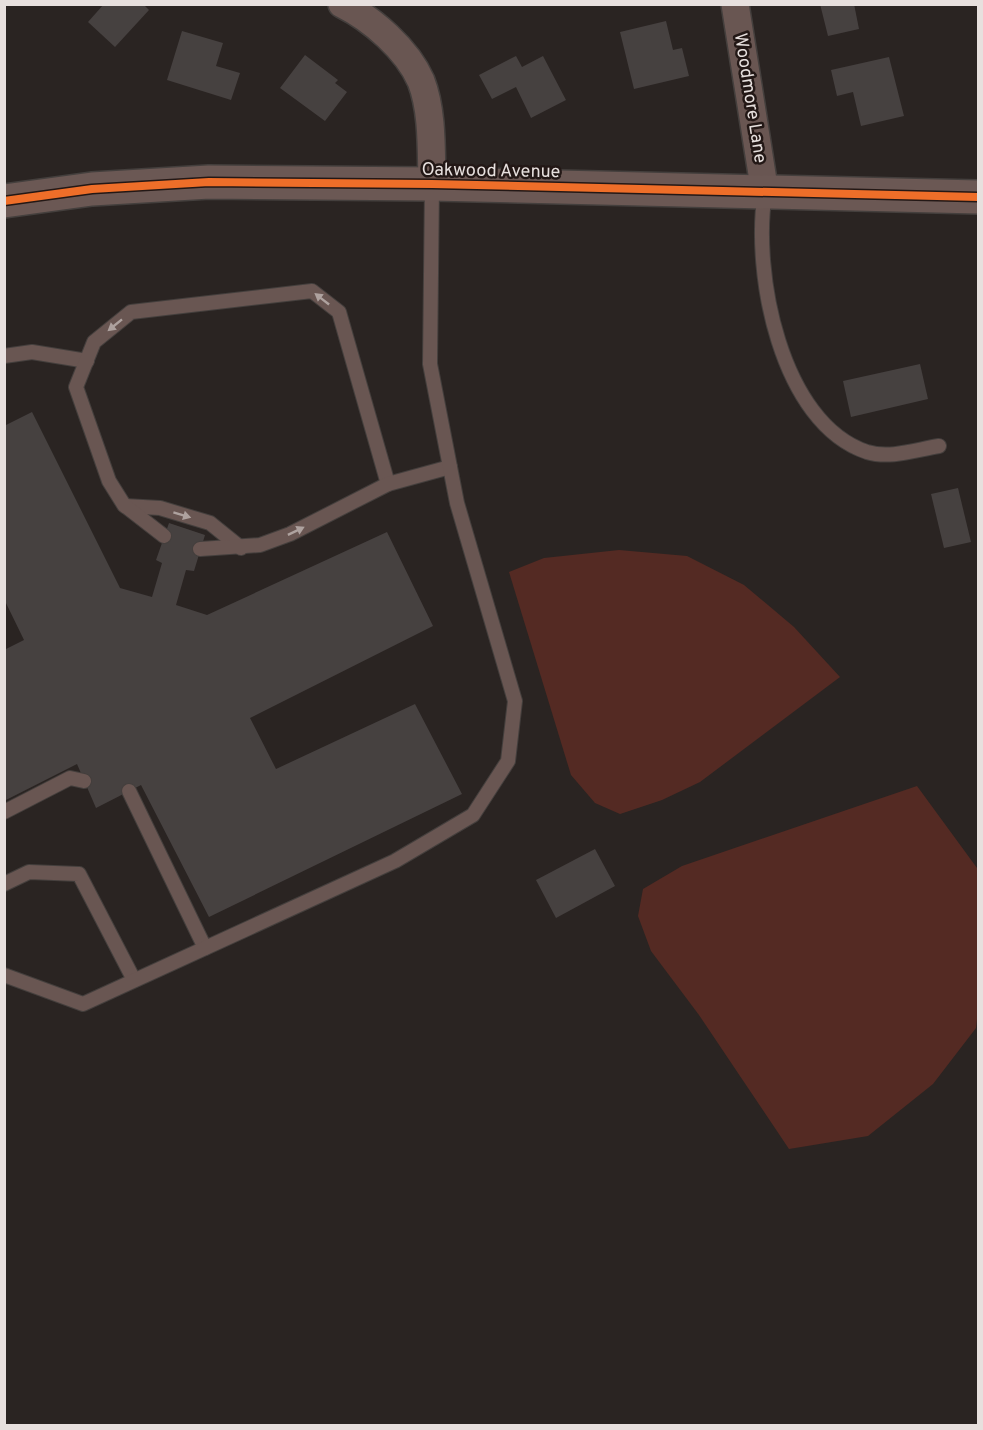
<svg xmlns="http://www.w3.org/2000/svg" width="983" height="1430" font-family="Overpass,sans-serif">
	<rect width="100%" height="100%" fill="#2a2422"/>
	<g fill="#542a23">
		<path d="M 619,550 L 687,556 L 744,585 L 794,627 L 840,677 L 700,782 L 662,800 L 620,814 L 595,803 L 571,775 L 509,572 L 544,558 Z"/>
		<path d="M 917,786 L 977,868 L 978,1011 L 976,1028 L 933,1084 L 868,1136 L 789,1149 L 699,1015 L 651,951 L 638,916 L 643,889 L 682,866 Z"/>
	</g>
	<g fill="#464140">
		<path d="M 104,4 L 143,4 L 149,10 L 115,47 L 88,22 Z"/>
		<path d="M 820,4 L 854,4 L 859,29 L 828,36 Z"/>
		<path d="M 666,21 L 673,50 L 682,48 L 689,76 L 634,89 L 620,32 Z"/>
		<path d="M 182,31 L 223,43 L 216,66 L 240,73 L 231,100 L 167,80 Z"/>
		<path d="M 305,55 L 338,80 L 335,83 L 347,92 L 325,121 L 280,88 Z"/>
		<path d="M 516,56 L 522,67 L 543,56 L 566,100 L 531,118 L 516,87 L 492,99 L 479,75 Z"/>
		<path d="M 889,57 L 904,116 L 861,126 L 853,92 L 837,96 L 831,70 Z"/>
		<path d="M 920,364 L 928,399 L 851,417 L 843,381 Z"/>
		<path d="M 32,412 L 120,588 L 152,597 L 162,563 L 156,560 L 169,523 L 205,535 L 194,571 L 186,570 L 176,605 L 207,615 L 387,532 L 433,626 L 250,718 L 276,769 L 415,704 L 462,794 L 209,917 L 141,785 L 96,808 L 77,764 L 4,801 L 4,650 L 24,640 L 4,599 L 4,426 Z"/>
		<path d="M 958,488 L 971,542 L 944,548 L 931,494 Z"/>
		<path d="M 595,849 L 615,886 L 556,918 L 536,880 Z"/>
	</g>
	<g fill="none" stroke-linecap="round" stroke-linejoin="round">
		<g stroke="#443f3d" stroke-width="16">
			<g id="lane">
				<path d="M 765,193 C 752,271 780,423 867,452 C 890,459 915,450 939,446"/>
				<path d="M 4,356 L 32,352 L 87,361"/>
				<path d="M 125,506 L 160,508 L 210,523 L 241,548"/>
				<path d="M 164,536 L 124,505 L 109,481 L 76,387 L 94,342 L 131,312 L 312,291 L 339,312 L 388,484"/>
				<path d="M 200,549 L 260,545 L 290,534 L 388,484 L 450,467"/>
				<path d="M 129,791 L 205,948"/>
				<path d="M 4,812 L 70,778 L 84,781"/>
				<path d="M 4,884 L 29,872 L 79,874 L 134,980"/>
				<path d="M 4,975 L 83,1004 L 395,861 L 473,815 L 508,761 L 515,701 L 457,503 L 430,364 L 432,184"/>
			</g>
		</g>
		<g stroke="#443f3d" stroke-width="30">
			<g id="street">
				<path d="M 342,4 C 372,19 407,49 421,81 C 433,112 431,151 432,184"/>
				<path d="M 735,4 L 765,193"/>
			</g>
		</g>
		<g stroke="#443f3d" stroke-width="36">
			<path id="secondary" d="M 4,201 L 92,189 L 209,182 L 432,184 L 978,197"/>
		</g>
		<use href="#lane" stroke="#695652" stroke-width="14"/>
		<use href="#street" stroke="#695652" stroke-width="27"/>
		<use href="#secondary" stroke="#6b5854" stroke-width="33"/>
		<g stroke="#231816" stroke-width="11">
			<path id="cycleway" d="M 4,201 L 92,189 L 209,182 L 432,184 L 978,197"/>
		</g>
		<use href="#cycleway" stroke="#ee6e29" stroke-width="8"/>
	</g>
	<defs><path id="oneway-solid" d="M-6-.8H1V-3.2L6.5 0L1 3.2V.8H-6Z" transform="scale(1.5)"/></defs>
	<g fill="#aea29f">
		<use href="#oneway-solid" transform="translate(322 299) rotate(-142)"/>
		<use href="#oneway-solid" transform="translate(115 325) rotate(141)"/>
		<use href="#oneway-solid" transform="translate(182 515) rotate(17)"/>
		<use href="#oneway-solid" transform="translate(296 531) rotate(-26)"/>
	</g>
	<g text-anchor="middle" stroke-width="5" stroke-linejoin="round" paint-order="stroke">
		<g font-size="18" fill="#e7e0de" stroke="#231816">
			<text transform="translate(751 98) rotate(81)" y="6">Woodmore Lane</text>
			<text transform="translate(491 170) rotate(1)" y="6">Oakwood Avenue</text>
		</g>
	</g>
	<rect width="983" height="1430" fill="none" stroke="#e7e0de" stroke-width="12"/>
</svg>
